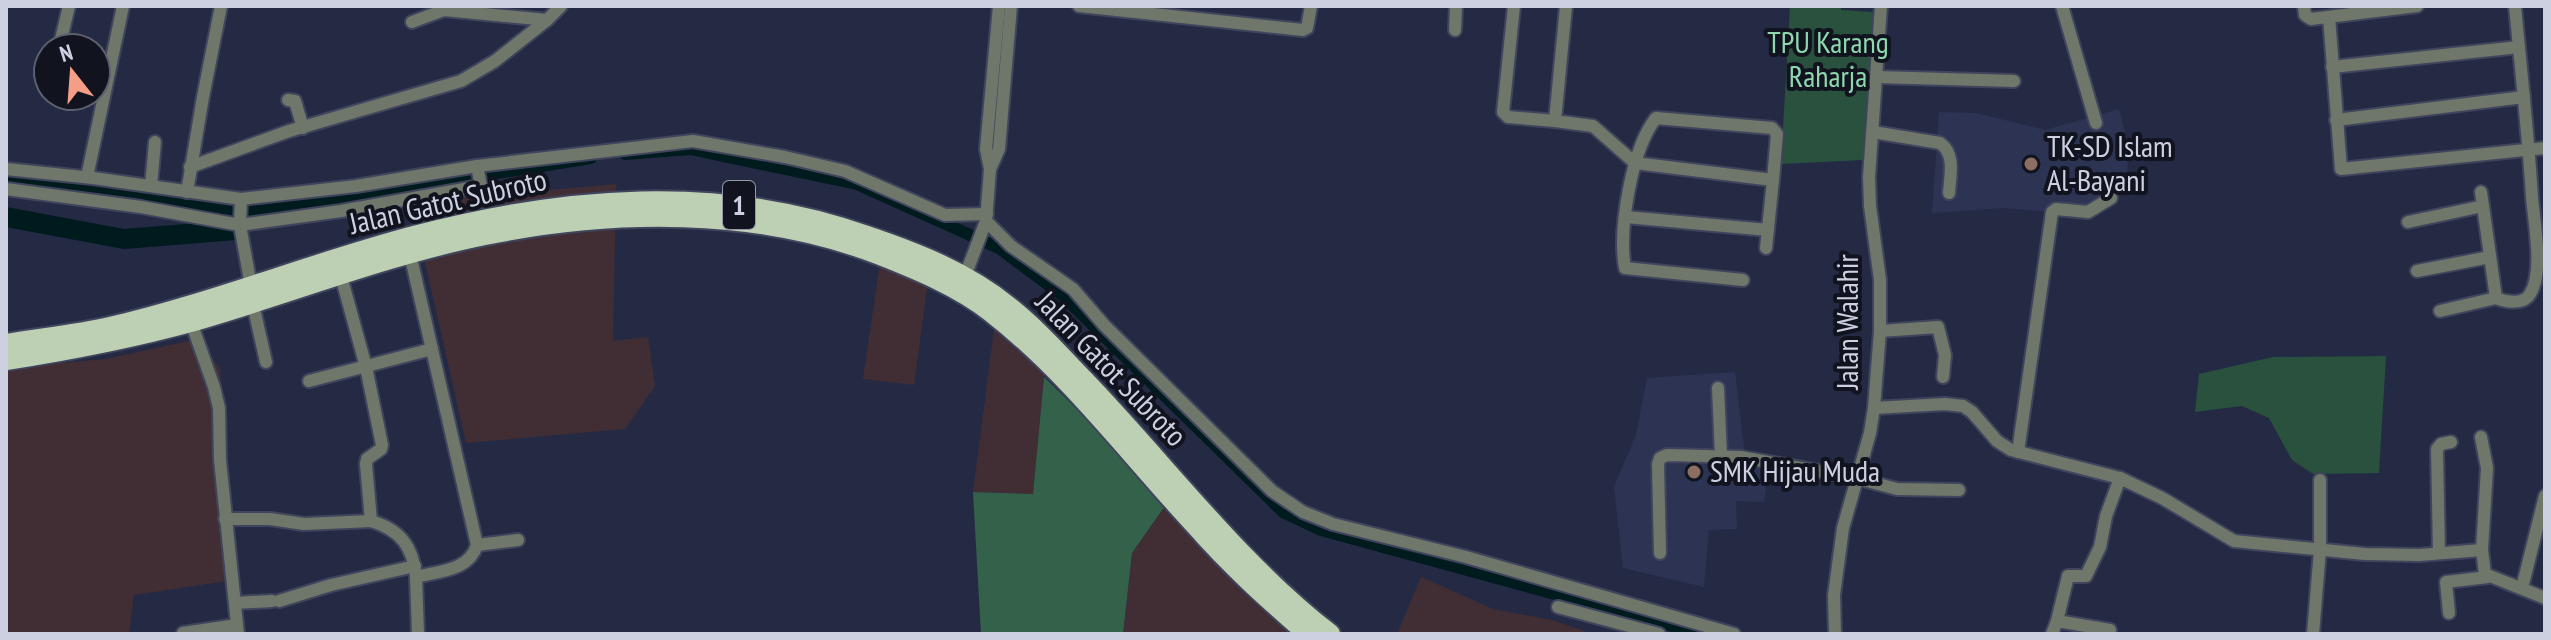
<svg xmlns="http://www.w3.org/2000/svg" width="2551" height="640" font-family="'PT Sans Narrow',sans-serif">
	<rect width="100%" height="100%" fill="#252a44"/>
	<g fill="#412d34">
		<path d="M 616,184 L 613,341 L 648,337 L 655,386 L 625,429 L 466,443 L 417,226 L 451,199 Z"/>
		<path d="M 881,256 L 929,273 L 914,385 L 863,379 Z"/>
		<path d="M 996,314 L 1051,347 L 1044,377 L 1033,494 L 973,492 Z"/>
		<path d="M 197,339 L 220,368 L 234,580 L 134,595 L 129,634 L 6,634 L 6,368 L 106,359 Z"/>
		<path d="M 1169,500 L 1302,634 L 1123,634 L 1132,553 Z"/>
		<path d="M 1421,577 L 1493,609 L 1552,620 L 1593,634 L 1397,634 Z"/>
	</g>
	<g fill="#2d3353">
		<path d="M 2119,109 L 2127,140 L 2128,188 L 2087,215 L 2003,208 L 1932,213 L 1939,112 L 1976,113 L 2045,130 Z"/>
		<path d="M 1735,372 L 1745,457 L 1770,457 L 1764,502 L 1736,501 L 1737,529 L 1709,530 L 1704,587 L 1623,568 L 1614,487 L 1636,435 L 1647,378 Z"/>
	</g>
	<g fill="#29513d">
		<path d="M 1790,6 L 1841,6 L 1841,10 L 1873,12 L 1863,160 L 1781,164 Z"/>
		<path d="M 2386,356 L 2379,473 L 2313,474 L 2292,460 L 2269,418 L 2242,406 L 2195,412 L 2199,374 L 2273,357 Z"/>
	</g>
	<path fill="#34614a" d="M 1044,377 L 1169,500 L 1132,553 L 1123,634 L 981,634 L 973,492 L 1033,494 Z"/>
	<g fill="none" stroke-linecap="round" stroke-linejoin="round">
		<g stroke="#001b1e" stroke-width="12">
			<path d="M 625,154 L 690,149 L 857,184 L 999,248 L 1062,295 L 1283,512 L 1321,530 L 1702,634"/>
			<path d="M 6,178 L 229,211 L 261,211 L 591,158"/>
		</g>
		<path stroke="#001b1e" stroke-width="20" d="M 6,217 L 124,239 L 236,230"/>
		<g stroke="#40455d" stroke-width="16">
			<g id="minor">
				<path d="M 1079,6 L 1303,30 L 1307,28 L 1311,6"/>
				<path d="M 1514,6 L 1503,112 L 1508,117 L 1555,121"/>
				<path d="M 1566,6 L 1555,121 L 1593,126 L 1635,163"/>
				<path d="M 2062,6 L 2096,123"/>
				<path d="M 2304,6 L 2305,15 L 2311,19 L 2417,6"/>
				<path d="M 2329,17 L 2341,169 L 2545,148"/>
				<path d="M 412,22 L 444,10 L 547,20"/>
				<path d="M 1455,30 L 1456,6"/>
				<path d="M 59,48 L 69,6"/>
				<path d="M 2332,67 L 2519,47"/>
				<path d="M 1877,77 L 2014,81"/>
				<path d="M 288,100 L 295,101 L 303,128"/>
				<path d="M 2336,120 L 2524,97"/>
				<path d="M 1873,132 L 1940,143 C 1956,154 1950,176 1949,193"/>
				<path d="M 1635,163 L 1773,180 L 1766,248"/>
				<path d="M 190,167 L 289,131 L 461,81 L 495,61 L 547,20 L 561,6"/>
				<path d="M 6,169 L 93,178 L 241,199 L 356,186 L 477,166 L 693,141 L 785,157 L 845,171 L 945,215 L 987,214"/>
				<path d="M 990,169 L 999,149 L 1011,6"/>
				<path d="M 87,177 L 123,6"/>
				<path d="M 151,186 L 155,142"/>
				<path d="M 6,189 L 141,207 L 240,225 L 341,211 L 481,186 L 477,166"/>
				<path d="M 187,192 L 203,97 L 221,6"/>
				<path d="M 2481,192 L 2496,298 C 2505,302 2524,305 2530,294 C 2544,272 2534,222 2532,197 C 2528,133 2521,70 2515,6"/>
				<path d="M 241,199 L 240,225 L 251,286"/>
				<path d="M 1626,217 L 1768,230"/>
				<path d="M 986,221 L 1011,246 L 1073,289 L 1104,325 L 1272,491 L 1303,512 L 1333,524 L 1466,557 L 1734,634"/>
				<path d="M 2408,222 L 2483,206"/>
				<path d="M 410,254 L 477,545 C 469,571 439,571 416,577 L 418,634"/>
				<path d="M 2417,271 L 2490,257"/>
				<path d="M 341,276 L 366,367 L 382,445 L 381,449 L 367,459 L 366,464 L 371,521 C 401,530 413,547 416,577"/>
				<path d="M 965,276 L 986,221 L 990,169 L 986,149 L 999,6"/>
				<path d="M 1743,280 L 1625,268 C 1618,229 1632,148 1656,118 L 1772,128 L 1777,134 L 1773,180"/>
				<path d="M 253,304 L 266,362"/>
				<path d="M 2440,311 L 2496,298"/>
				<path d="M 191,322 L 214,387 L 219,408 L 220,460 L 238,634"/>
				<path d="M 1880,331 L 1938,327 L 1945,355 L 1943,377"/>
				<path d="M 309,381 L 432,349"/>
				<path d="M 1718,388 L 1721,456"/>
				<path d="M 1874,408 L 1945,404 L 1963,406 L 1972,412 L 1997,441 L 2011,450 L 2120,478 L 2162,498 L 2234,541 L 2365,554 L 2419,555 L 2482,550"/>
				<path d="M 2481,437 L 2487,468 L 2482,550 L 2485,574 L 2545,598"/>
				<path d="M 2018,452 L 2052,212 L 2056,209 L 2088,212 L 2111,198"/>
				<path d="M 225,519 L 270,519 L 304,524 L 371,521"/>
				<path d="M 477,545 L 518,540"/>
				<path d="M 1660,553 L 1658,464 L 1660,458 L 1667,455 L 1741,457 L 1856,478 L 1897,489 L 1959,490"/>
				<path d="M 2439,553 L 2437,449 L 2441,444 L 2451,442"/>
				<path d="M 2522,588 L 2545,496"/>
				<path d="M 279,601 L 331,585 L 415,566"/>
				<path d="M 235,603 L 272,601"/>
				<path d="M 1558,607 L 1659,634"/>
				<path d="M 2449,613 L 2446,582 L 2488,577"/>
				<path d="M 2057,621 L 2068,576 L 2086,576 L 2100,547 L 2106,516 L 2120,478"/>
				<path d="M 183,633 L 237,625"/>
				<path d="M 1835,634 L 1834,595 L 1843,528 L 1870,433 L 1874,408 L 1880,331 L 1880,280 L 1870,206 L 1869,177 L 1881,6"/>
				<path d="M 2052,634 L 2057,621 L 2110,630"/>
				<path d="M 2313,634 L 2320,550 L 2320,480"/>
			</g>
		</g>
		<g stroke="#40455d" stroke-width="24">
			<g id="trunk">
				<path d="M 6,344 C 41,338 76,335 110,327 C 213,303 312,263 414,236 C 563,197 719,183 867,236 C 917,253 966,272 1008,306 C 1036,328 1059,354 1084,380 C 1165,464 1237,562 1330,634"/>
				<path d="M 6,360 C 70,350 132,338 194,321 C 291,293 386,255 485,235 C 613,209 757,207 880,255 C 918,270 959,287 991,312 C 1068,372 1130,455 1196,526 C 1230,565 1269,600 1308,634"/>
			</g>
		</g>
		<use href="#minor" stroke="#6f776a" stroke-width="12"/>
		<use href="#trunk" stroke="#bed0b3" stroke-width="20"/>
	</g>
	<g fill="#8d6e63" stroke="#11141f" stroke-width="3">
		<circle cx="2031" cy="164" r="8"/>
		<circle cx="1694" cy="472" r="8"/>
	</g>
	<g text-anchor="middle" stroke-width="8" stroke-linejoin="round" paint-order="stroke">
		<rect fill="#11141f" stroke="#9498a7" stroke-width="2" x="723" y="181" width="32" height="48" rx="6"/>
		<g font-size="28" font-weight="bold" fill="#ccd0e1">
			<text x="739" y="215">1</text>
		</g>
		<g font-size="30" fill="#8ed7af" stroke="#11141f">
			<text x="1828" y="53">TPU Karang<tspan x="1828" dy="34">Raharja</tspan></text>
		</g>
		<g font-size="30" fill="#ccd0e1" stroke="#11141f" text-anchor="start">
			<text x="2047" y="157">TK-SD Islam<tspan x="2047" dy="34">Al-Bayani</tspan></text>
			<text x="1710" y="482">SMK Hijau Muda</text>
		</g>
		<g font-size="30" fill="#ccd0e1" stroke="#11141f">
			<text transform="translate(448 202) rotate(-13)" y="10">Jalan Gatot Subroto</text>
			<text transform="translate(1848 322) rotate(-90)" y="10">Jalan Walahir</text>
			<text transform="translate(1111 369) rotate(46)" y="10">Jalan Gatot Subroto</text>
		</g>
	</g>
	<rect width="2551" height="640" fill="none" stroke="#ccd0e1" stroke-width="16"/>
	<g transform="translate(72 72) rotate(343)"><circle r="38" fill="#11141f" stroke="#5c5f6d" stroke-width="2"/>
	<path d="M0-6L14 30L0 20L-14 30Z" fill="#f49e88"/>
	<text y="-12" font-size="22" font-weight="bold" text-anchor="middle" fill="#ccd0e1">N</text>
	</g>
</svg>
